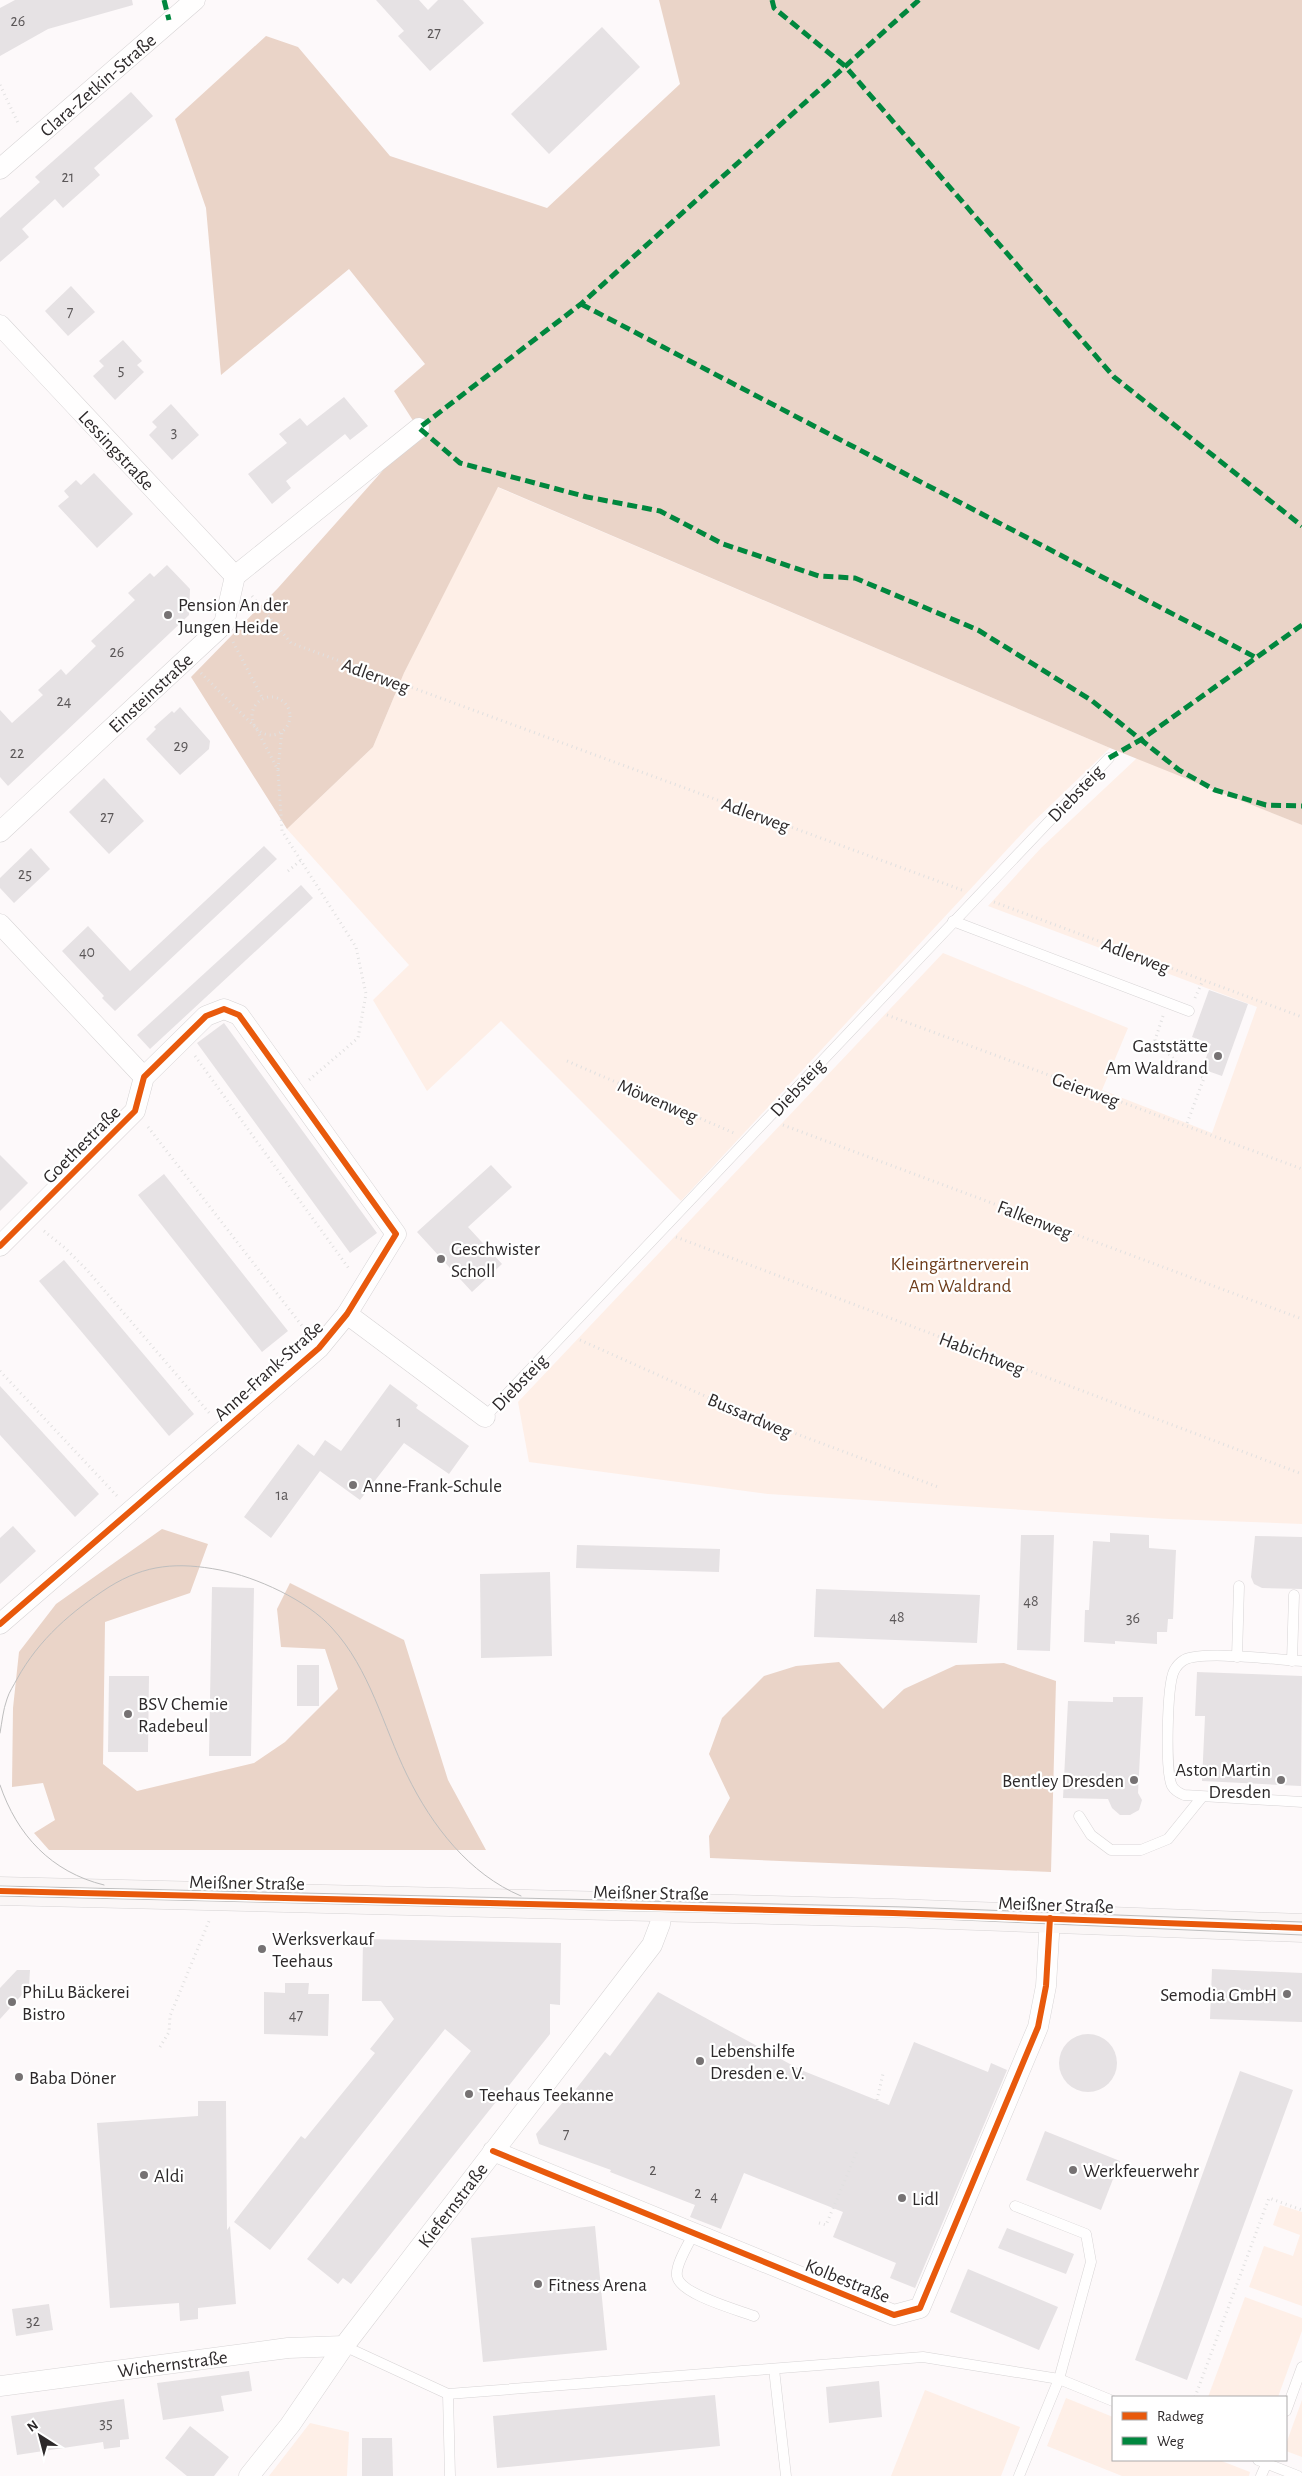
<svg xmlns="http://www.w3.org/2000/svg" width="1302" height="2476" font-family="'Alegreya Sans',sans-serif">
	<rect width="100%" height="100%" fill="#fdf9fa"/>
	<g fill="#feefe7">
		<path d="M 497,487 L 1110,748 L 1028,827 L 681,1201 L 501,1021 L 427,1091 L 373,1000 L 409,965 L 287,829 L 373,747 L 404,673 Z"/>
		<path d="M 1137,758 L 1302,825 L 1302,1524 L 1169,1519 L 768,1494 L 529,1462 L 518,1402 L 943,953 L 1128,1028 L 1102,1090 L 1212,1133 L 1257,1007 L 988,906 L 1041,848 Z"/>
		<path d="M 1280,2205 L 1302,2212 L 1302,2306 L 1249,2287 L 1264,2246 L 1293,2256 L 1300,2235 L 1273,2225 Z"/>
		<path d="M 1245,2297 L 1302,2318 L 1302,2331 L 1278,2397 L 1208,2397 Z"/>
		<path d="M 925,2390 L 1020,2427 L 1001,2476 L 891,2476 Z"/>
		<path d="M 1066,2398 L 1113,2417 L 1113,2460 L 1219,2460 L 1250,2472 L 1249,2476 L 1122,2476 L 1047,2446 Z"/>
		<path d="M 1302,2400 L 1302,2457 L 1286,2451 L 1286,2444 Z"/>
		<path d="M 310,2423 L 349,2432 L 347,2476 L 269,2476 Z"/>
	</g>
	<g fill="#ead4c8">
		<path d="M 659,0 L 1302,0 L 1302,825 L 1110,748 L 498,487 L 404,673 L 373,747 L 287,829 L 191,677 L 278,588 L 419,430 L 394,391 L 425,364 L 349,269 L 221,375 L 206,208 L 175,119 L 266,36 L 298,47 L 390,156 L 547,208 L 680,84 Z"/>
		<path d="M 162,1529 L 208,1544 L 190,1593 L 105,1622 L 103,1764 L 137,1791 L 254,1763 L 285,1742 L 338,1689 L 325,1649 L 281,1647 L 277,1609 L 290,1583 L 404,1640 L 448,1780 L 486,1850 L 49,1850 L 34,1833 L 55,1820 L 43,1783 L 12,1787 L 13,1708 L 19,1652 L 56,1604 Z"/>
		<path d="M 839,1662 L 883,1709 L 904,1689 L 956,1665 L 1004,1663 L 1056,1681 L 1051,1872 L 710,1858 L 709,1836 L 730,1798 L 709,1754 L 722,1718 L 764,1676 L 796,1666 Z"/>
	</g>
	<g fill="#e6e2e4">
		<path d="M 15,0 L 132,0 L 133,5 L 48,29 L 0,56 L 0,8 Z"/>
		<path d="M 376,0 L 419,0 L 428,10 L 438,0 L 463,0 L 484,23 L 430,71 L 398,36 L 404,31 Z"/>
		<path d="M 602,27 L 640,67 L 549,154 L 511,114 Z"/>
		<path d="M 131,92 L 153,116 L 94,168 L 100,175 L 63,208 L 55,199 L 22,229 L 29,237 L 0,262 L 0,218 L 40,182 L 35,177 Z"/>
		<path d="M 71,286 L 95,312 L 68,336 L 45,311 Z"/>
		<path d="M 123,340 L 142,361 L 137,365 L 144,372 L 115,400 L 93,376 L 104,366 L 99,361 Z"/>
		<path d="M 344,397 L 368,426 L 350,440 L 345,434 L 286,481 L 291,488 L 272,504 L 248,474 L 287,443 L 279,434 L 300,418 L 307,426 Z"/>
		<path d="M 171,404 L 199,435 L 172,460 L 149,435 L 157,427 L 152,422 Z"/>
		<path d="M 94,473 L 133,514 L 97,548 L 58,506 L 69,497 L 64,491 L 76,480 L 81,485 Z"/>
		<path d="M 167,565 L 190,589 L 189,615 L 8,786 L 0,777 L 0,710 L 12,723 L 43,695 L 38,690 L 61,669 L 66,675 L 96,646 L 91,641 L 135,600 L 128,593 L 150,573 L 154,577 Z"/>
		<path d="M 180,707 L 210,741 L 209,749 L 180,775 L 146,739 L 156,729 L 154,727 L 172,711 L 174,713 Z"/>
		<path d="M 104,778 L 144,821 L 109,854 L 69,812 Z"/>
		<path d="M 264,846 L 277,859 L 115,1011 L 102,998 L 104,996 L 62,951 L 88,926 L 130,971 Z"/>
		<path d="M 31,848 L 50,869 L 14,903 L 0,888 L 0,878 Z"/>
		<path d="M 301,885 L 313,898 L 150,1049 L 137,1035 Z"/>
		<path d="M 1209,990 L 1248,1004 L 1222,1076 L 1202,1069 L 1211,1044 L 1192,1037 Z"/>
		<path d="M 224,1023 L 377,1233 L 350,1253 L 197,1043 Z"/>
		<path d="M 0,1155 L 28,1183 L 0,1211 Z"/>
		<path d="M 491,1165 L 512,1187 L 468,1227 L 502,1264 L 472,1292 L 417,1232 Z"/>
		<path d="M 164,1174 L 288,1331 L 262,1352 L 138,1195 Z"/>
		<path d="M 64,1260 L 194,1414 L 169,1436 L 39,1281 Z"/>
		<path d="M 390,1384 L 418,1405 L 416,1408 L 469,1446 L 449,1474 L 404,1443 L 360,1500 L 320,1471 L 271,1538 L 244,1517 L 298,1444 L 314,1456 L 325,1440 L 341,1451 Z"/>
		<path d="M 0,1386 L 99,1494 L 75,1517 L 0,1435 Z"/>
		<path d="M 13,1526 L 36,1551 L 0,1584 L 0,1538 Z"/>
		<path d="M 1110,1533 L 1149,1535 L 1149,1548 L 1176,1550 L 1173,1619 L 1168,1619 L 1167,1632 L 1157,1632 L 1157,1644 L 1115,1641 L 1115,1644 L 1084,1642 L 1085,1610 L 1089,1610 L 1093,1541 L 1110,1542 Z"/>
		<path d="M 1021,1535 L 1054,1535 L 1050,1651 L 1017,1650 Z"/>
		<path d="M 1255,1536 L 1302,1537 L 1302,1589 L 1262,1588 L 1254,1584 L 1251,1577 Z"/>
		<path d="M 577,1545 L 720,1549 L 719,1572 L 576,1568 Z"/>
		<path d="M 550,1572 L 552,1656 L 481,1658 L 480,1574 Z"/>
		<path d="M 212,1587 L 254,1588 L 251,1756 L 209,1756 Z"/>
		<path d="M 816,1589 L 980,1595 L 977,1643 L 814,1637 Z"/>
		<rect x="297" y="1665" width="22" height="41"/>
		<path d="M 1197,1672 L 1302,1676 L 1301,1786 L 1202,1781 L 1205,1716 L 1195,1716 Z"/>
		<path d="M 109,1676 L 149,1676 L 148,1752 L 108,1752 Z"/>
		<path d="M 1113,1697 L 1143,1697 L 1138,1793 L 1142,1800 L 1139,1810 L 1130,1815 L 1120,1815 L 1112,1808 L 1108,1799 L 1063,1798 L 1068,1701 L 1113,1702 Z"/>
		<path d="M 363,1939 L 561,1943 L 560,2005 L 550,2004 L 550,2034 L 351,2284 L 343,2278 L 338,2284 L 307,2259 L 471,2051 L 445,2029 L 270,2250 L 234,2222 L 301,2136 L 305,2139 L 375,2053 L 370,2049 L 394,2019 L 381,2001 L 362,2001 Z"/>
		<path d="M 1212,1969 L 1302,1973 L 1302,2022 L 1210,2019 Z"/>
		<path d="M 17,1970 L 30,1970 L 29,1987 L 0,2019 L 0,1988 Z"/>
		<path d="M 285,1983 L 309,1983 L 308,1994 L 329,1994 L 328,2036 L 264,2034 L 264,1992 L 285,1993 Z"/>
		<path d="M 658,1992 L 801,2070 L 889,2105 L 914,2042 L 988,2072 L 991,2063 L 1007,2070 L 915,2288 L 890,2278 L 896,2263 L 833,2237 L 843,2212 L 744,2173 L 721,2229 L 690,2217 L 695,2205 L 610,2172 L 611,2170 L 539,2144 L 536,2134 L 563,2102 L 565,2103 L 605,2052 L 610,2056 Z"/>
		<circle cx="1088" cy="2063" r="29"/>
		<path d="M 1240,2071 L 1293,2090 L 1187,2380 L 1135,2360 Z"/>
		<path d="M 198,2101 L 226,2101 L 227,2230 L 230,2226 L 236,2304 L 198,2308 L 198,2319 L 180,2321 L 179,2303 L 110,2308 L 97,2123 L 198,2116 Z"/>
		<path d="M 1045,2131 L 1120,2161 L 1101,2210 L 1026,2180 Z"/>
		<path d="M 595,2226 L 607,2350 L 483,2362 L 471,2238 Z"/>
		<path d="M 1007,2228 L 1074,2254 L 1066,2274 L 998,2248 Z"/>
		<path d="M 968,2269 L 1058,2307 L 1039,2350 L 950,2312 Z"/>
		<path d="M 49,2304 L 53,2330 L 16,2336 L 12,2309 Z"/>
		<path d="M 249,2371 L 252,2391 L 221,2396 L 224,2411 L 163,2420 L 157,2383 Z"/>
		<path d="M 879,2381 L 882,2417 L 829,2423 L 826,2387 Z"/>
		<path d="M 715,2395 L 720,2446 L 497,2468 L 493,2416 Z"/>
		<path d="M 124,2399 L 129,2439 L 120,2440 L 120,2447 L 104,2449 L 103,2442 L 17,2455 L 11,2416 Z"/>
		<path d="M 190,2426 L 229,2457 L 214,2476 L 187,2476 L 165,2458 Z"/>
		<path d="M 362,2438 L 392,2438 L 393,2476 L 362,2476 Z"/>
	</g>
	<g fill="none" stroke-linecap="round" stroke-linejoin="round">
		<g stroke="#d7d4d5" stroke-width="11">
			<g id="lane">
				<path d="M 953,921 L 1189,1011"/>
				<path d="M 485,1417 L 1109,758"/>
				<path d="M 1237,1657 L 1239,1586"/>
				<path d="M 1292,1661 L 1294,1595"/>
				<path d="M 1302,1661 C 1278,1660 1203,1650 1184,1660 C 1179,1663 1176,1667 1174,1671 C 1167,1686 1165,1772 1172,1786 C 1175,1791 1179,1793 1184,1795 L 1302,1802"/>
				<path d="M 1079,1816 L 1091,1835 L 1111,1850 L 1141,1850 L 1168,1839 L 1202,1797"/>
				<path d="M 1015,2206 L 1086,2234 L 1091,2262 L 1059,2379 L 1019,2476"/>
				<path d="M 694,2233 C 689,2243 675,2265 677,2276 C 679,2294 738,2310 754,2316"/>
				<path d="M 344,2346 L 448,2394 L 923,2357 L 1059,2379 L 1113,2401"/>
				<path d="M 774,2369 L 786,2476"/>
				<path d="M 448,2394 L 450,2476"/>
				<path d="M 1286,2411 L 1302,2367"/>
				<path d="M 1258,2460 L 1298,2476"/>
				<path d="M 1261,2476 L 1268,2460"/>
			</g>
		</g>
		<g stroke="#d7d4d5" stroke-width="21">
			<g id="street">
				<path id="s1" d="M 0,169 L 195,0"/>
				<path id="s2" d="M 0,325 L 235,576"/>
				<path id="s3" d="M 0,832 L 224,624 L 235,576 L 419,428"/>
				<path d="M 0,924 L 144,1077"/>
				<path d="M 0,1246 L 135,1111 L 144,1077 L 206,1016 L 224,1009 L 239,1015 L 396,1234 L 347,1314 L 319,1348 L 0,1624"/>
				<path d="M 347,1314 L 485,1417"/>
				<path d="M 493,2151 L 894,2315 L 920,2308 L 1038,2027 L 1046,1986 L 1050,1918"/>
				<path id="s4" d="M 0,2386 L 288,2348 L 344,2346"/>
				<path id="s5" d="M 249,2476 L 290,2425 L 344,2346 L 652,1945 L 660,1924 L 662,1907"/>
			</g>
		</g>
		<g stroke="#d7d4d5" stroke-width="29">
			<path id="secondary" d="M 0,1891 L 893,1913 L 1302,1928"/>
		</g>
		<g stroke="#e1e0e0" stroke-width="3" stroke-dasharray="1 4" stroke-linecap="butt">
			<path d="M 0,85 L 19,125"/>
			<path d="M 252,596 L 291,643 L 962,890"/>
			<path d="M 233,642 L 263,699"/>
			<path d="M 201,673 L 256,728 L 278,770 L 282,831 L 356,947 L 366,994 L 358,1038 L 309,1080"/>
			<circle cx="271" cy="716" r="19"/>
			<path d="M 278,769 L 282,730"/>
			<path d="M 288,871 L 301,860"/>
			<path d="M 994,902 L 1302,1017"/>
			<path d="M 1195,998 L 1203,980"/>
			<path d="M 887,1015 L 1302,1169"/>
			<path d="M 1163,1016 L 1155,1040 L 1180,1065 L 1204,1078 L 1186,1126"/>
			<path d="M 195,1056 L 350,1270"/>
			<path d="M 567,1061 L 734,1133"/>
			<path d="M 783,1125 L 1302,1319"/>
			<path d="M 148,1127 L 306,1331"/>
			<path d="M 44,1231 L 65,1248 L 87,1270 L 211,1415"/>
			<path d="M 676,1237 L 1302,1474"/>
			<path d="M 580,1340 L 754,1418 L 938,1487"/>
			<path d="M 0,1371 L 117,1496"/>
			<path d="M 160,2047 L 169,2032 L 170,2016 L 209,1921"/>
			<path d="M 877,2100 L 883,2074"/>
			<path d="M 819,2223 L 826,2225 L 858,2149"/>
			<path d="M 1195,2397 L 1269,2198 L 1302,2210"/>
		</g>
		<use href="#lane" stroke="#fffefe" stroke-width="10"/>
		<use href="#street" stroke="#fffefe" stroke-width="20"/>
		<use href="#secondary" stroke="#faf6f6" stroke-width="28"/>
		<g stroke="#bebebe" stroke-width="1">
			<path d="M 0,1733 C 2,1722 3,1710 7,1699 C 9,1692 14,1685 17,1679 C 39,1639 72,1611 109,1587 C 146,1564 178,1562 220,1570 C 256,1577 307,1600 332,1628 C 370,1669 383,1726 407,1775 C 432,1826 469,1874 521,1896"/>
			<path d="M 0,1785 C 17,1835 51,1872 104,1885"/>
			<path d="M 0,1886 L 905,1907 L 1302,1922"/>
			<path d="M 0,1896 L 893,1917 L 1302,1935"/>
		</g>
		<g stroke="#00873e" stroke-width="5" stroke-dasharray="10 5" stroke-linecap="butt">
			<path d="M 164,0 L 169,20"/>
			<path d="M 772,0 L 774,8 L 845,66 L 1114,377 L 1302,526"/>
			<path d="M 919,0 L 581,304 L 419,428 L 460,463 L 587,497 L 660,511 L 723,544 L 819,576 L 855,578 L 978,630 L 1091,700 L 1179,770 L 1215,790 L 1266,805 L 1302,806"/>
			<path d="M 581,304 L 1255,657"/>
			<path d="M 1109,758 L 1142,739 L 1302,625"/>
		</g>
		<g stroke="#fff" stroke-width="9">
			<g id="cycleway">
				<path d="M 0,1246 L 135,1111 L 144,1077 L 206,1016 L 224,1009 L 239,1015 L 396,1234 L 347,1314 L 319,1348 L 0,1624"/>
				<path d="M 0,1891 L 893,1913 L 1302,1928"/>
				<path d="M 493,2151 L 894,2315 L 920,2308 L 1038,2027 L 1046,1986 L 1050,1918"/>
			</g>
		</g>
		<use href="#cycleway" stroke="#e8590c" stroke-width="6"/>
	</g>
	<g fill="#767273" stroke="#fff" stroke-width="2">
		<circle cx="168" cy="615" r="5"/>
		<circle cx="1218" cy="1056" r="5"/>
		<circle cx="441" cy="1259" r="5"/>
		<circle cx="353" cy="1485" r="5"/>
		<circle cx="128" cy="1714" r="5"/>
		<circle cx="1134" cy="1780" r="5"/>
		<circle cx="1281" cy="1780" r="5"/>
		<circle cx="262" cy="1949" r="5"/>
		<circle cx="1287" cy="1994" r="5"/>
		<circle cx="12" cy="2002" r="5"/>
		<circle cx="700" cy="2061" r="5"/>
		<circle cx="19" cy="2077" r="5"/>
		<circle cx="469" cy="2094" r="5"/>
		<circle cx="1073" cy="2170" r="5"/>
		<circle cx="144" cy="2175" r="5"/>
		<circle cx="902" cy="2198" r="5"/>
		<circle cx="538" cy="2284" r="5"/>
	</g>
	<g text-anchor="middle" stroke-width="4.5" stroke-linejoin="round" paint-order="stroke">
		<g font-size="16" fill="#5b5758">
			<text x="18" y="26">26</text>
			<text x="434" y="38">27</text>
			<text x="68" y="182">21</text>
			<text x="70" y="317">7</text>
			<text x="121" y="375">5</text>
			<text x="174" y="437">3</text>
			<text x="117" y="657">26</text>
			<text x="64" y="706">24</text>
			<text x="181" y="751">29</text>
			<text x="17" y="758">22</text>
			<text x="107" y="822">27</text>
			<text x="25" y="879">25</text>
			<text x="87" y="957">40</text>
			<text x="399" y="1427">1</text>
			<text x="282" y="1500">1a</text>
			<text x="1031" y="1606">48</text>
			<text x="897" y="1622">48</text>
			<text x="1133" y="1623">36</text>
			<text x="296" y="2020">47</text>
			<text x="566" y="2139">7</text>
			<text x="653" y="2175">2</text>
			<text x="698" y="2198">2</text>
			<text x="714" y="2201">4</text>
			<text x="33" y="2326">32</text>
			<text x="106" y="2428">35</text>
		</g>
		<g font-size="19" fill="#2d292a" stroke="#fff">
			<text dy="7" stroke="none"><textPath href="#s1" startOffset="129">Clara-Zetkin-Straße</textPath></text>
			<text dy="7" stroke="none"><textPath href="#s2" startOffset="171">Lessingstraße</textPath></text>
			<text transform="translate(376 675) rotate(20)" y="7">Adlerweg</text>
			<text dy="7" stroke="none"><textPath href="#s3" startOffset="205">Einsteinstraße</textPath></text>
			<text transform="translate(1075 793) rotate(-46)" y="7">Diebsteig</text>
			<text transform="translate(756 814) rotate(20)" y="7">Adlerweg</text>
			<text transform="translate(1136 955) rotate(21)" y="7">Adlerweg</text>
			<text transform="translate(797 1087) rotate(-47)" y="7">Diebsteig</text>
			<text transform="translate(1086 1089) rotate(20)" y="7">Geierweg</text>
			<text transform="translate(658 1100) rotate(23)" y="7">Möwenweg</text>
			<text transform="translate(81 1144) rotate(-45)" y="7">Goethestraße</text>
			<text transform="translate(1035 1219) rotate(21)" y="7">Falkenweg</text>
			<text transform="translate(982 1353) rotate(21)" y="7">Habichtweg</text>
			<text transform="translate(268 1370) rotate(-42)" y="7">Anne-Frank-Straße</text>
			<text transform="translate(519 1382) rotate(-46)" y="7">Diebsteig</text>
			<text transform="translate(750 1415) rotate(23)" y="7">Bussardweg</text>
			<text transform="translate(247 1882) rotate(1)" y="7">Meißner Straße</text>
			<text transform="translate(651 1892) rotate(1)" y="7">Meißner Straße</text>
			<text transform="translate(1056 1904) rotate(2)" y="7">Meißner Straße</text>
			<text dy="7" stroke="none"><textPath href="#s5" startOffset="339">Kiefernstraße</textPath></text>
			<text transform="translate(848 2280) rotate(22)" y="7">Kolbestraße</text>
			<text dy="7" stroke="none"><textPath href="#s4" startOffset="174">Wichernstraße</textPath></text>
		</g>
		<g font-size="19" fill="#2d292a" stroke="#fff" text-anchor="start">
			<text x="178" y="611">Pension An der<tspan x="178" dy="22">Jungen Heide</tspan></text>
			<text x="1208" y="1052" text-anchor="end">Gaststätte<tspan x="1208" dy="22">Am Waldrand</tspan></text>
			<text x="451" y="1255">Geschwister<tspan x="451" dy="22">Scholl</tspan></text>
			<text x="363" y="1492">Anne-Frank-Schule</text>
			<text x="138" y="1710">BSV Chemie<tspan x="138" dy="22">Radebeul</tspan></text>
			<text x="1271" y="1776" text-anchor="end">Aston Martin<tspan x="1271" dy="22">Dresden</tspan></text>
			<text x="1124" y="1787" text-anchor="end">Bentley Dresden</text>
			<text x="272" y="1945">Werksverkauf<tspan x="272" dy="22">Teehaus</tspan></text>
			<text x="22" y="1998">PhiLu Bäckerei<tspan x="22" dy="22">Bistro</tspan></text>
			<text x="1277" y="2001" text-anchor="end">Semodia GmbH</text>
			<text x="710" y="2057">Lebenshilfe<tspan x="710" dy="22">Dresden e. V.</tspan></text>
			<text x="29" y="2084">Baba Döner</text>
			<text x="479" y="2101">Teehaus Teekanne</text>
			<text x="1083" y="2177">Werkfeuerwehr</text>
			<text x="154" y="2182">Aldi</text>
			<text x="912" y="2205">Lidl</text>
			<text x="548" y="2291">Fitness Arena</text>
		</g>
		<g font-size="19" fill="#6e3d1c" stroke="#fff">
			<text x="960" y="1270">Kleingärtnerverein<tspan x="960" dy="22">Am Waldrand</tspan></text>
		</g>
	</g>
	<rect x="1112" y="2396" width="175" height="65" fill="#ffffff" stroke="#aba9aa"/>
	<rect x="1122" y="2412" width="25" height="8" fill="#e8590c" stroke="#aba9aa"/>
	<text x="1157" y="2421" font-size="15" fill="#2d292a">Radweg</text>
	<rect x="1122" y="2437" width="25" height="8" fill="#00873e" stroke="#aba9aa"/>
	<text x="1157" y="2446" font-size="15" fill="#2d292a">Weg</text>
	<g transform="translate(40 2436) rotate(324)" stroke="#ffffff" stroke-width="4" paint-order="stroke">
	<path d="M0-4L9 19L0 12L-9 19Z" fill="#2d292a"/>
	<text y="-8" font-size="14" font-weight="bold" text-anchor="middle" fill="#2d292a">N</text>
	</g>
</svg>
